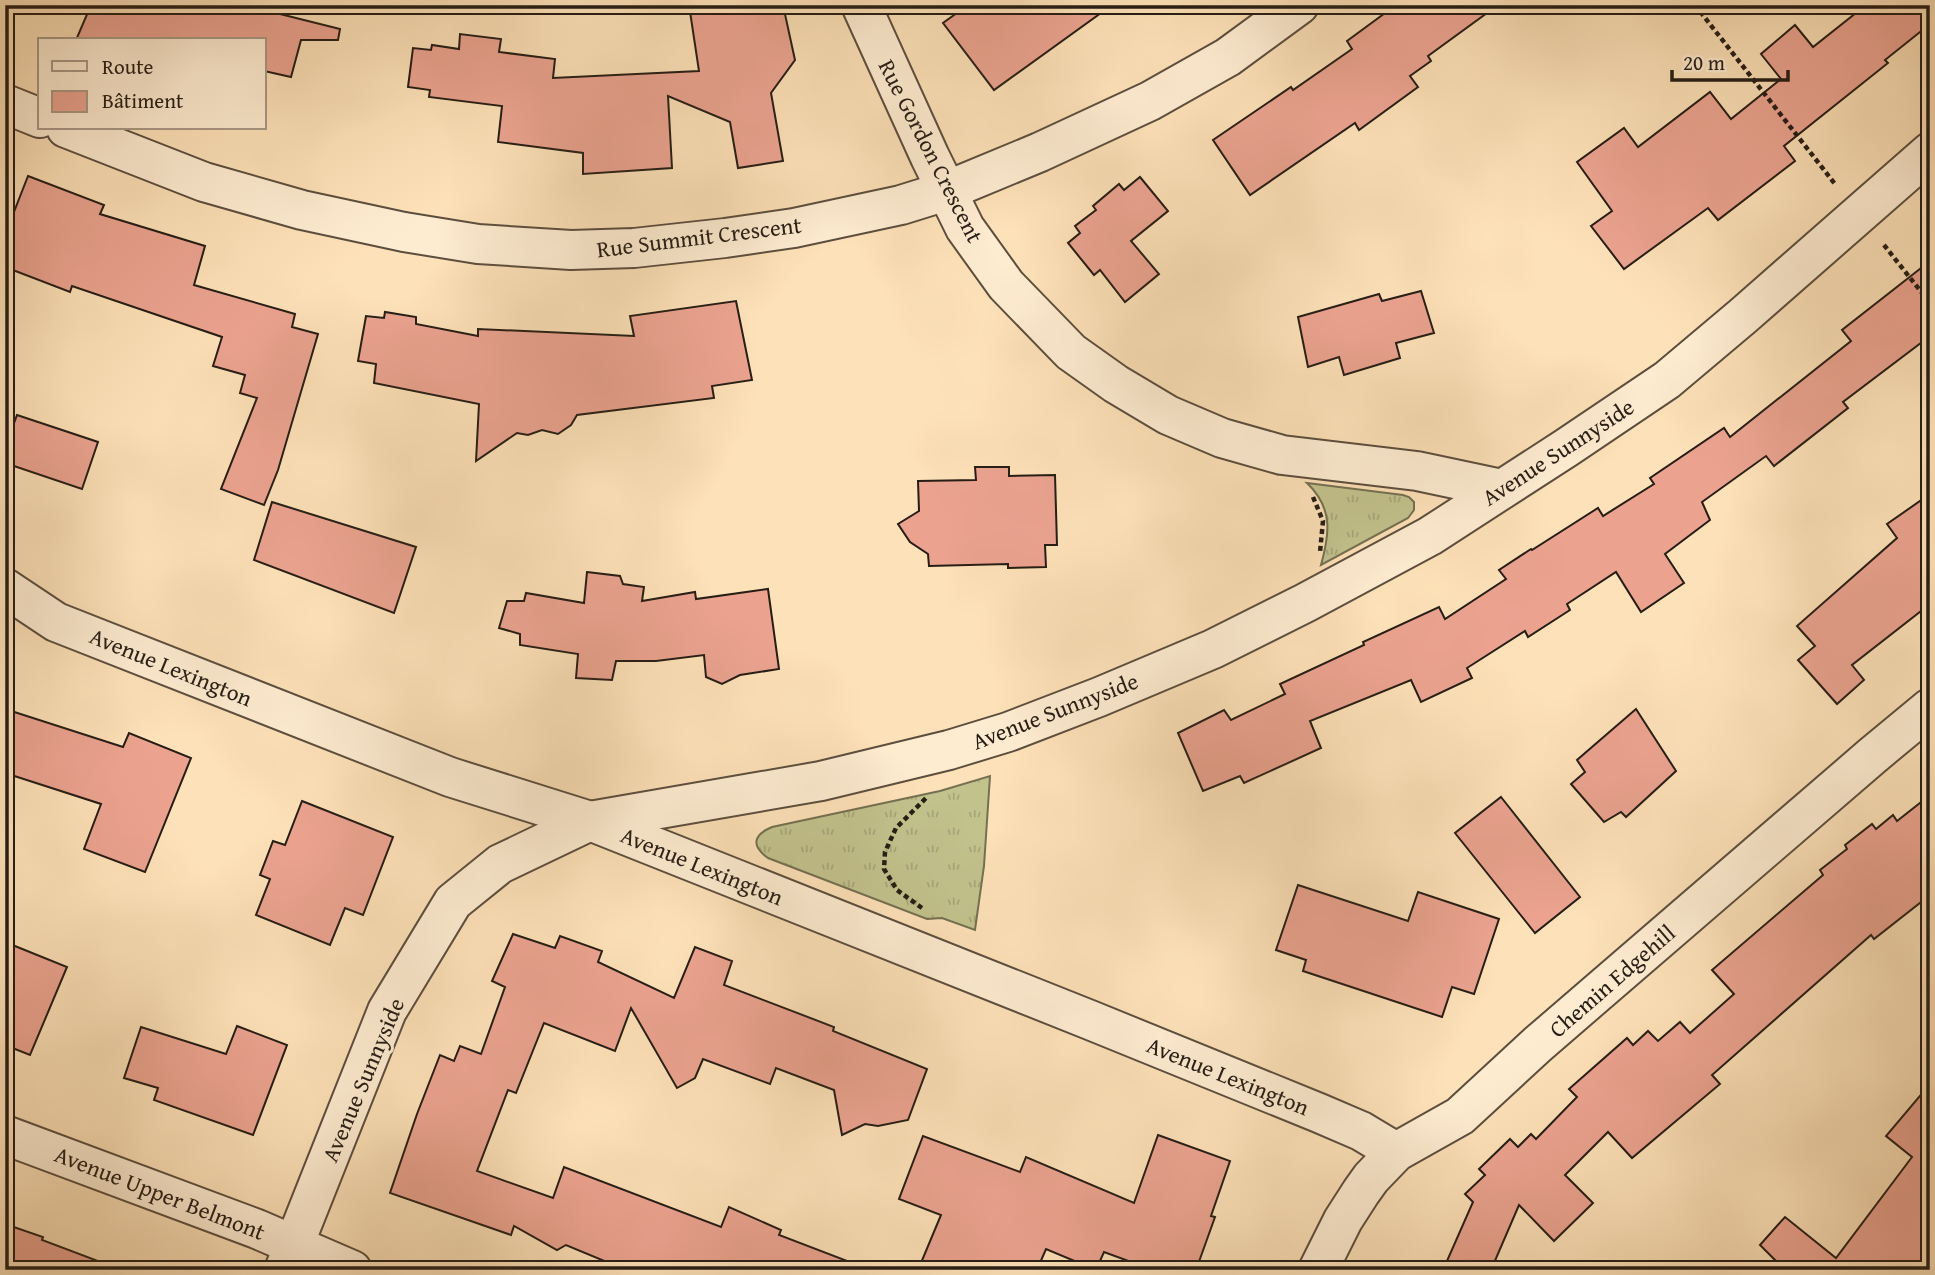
<svg xmlns="http://www.w3.org/2000/svg" width="1935" height="1275" font-family="'Gentium Book Plus',serif">
	<defs>
		<pattern id="grass-tufts" width="24" height="20" patternUnits="userSpaceOnUse" patternTransform="scale(1.75)"><rect width="24" height="20" fill="#c2c28d"/><path d="M3 7l-1-3M5 7V3M7 7l1-3M15 17l-1-3M17 17v-4M19 17l1-3" fill="none" stroke="#a7a679"/></pattern>
	</defs>
	<rect width="100%" height="100%" fill="#fde1b8"/>
	<filter id="stains"><feTurbulence type="fractalNoise" baseFrequency=".00286" numOctaves="4"/><feColorMatrix values="0 0 0 0 .2 0 0 0 0 .09 0 0 0 0 .02 0 0 0 .5 -.17"/></filter>
	<radialGradient id="worn" r=".72"><stop offset=".6" stop-color="#630" stop-opacity="0"/><stop offset="1" stop-color="#630" stop-opacity=".3"/></radialGradient>
	<g fill="url(#grass-tufts)" stroke="#747051" stroke-width="2">
		<path d="M 1307,483 L 1403,495 L 1409,497 L 1414,502 L 1414,510 L 1408,518 L 1321,565 C 1330,533 1333,508 1307,483 Z"/>
		<path d="M 990,776 L 984,866 L 975,930 L 942,918 L 927,919 L 768,858 C 751,846 753,835 772,827 L 940,791 Z"/>
	</g>
	<g fill="#eba390" stroke="#261d15" stroke-width="2">
		<path d="M 91,5 L 282,5 L 280,14 L 340,29 L 338,40 L 301,40 L 291,77 L 264,71 L 264,40 L 76,40 Z"/>
		<path d="M 689,5 L 783,5 L 795,60 L 771,93 L 783,161 L 738,168 L 730,122 L 668,96 L 672,168 L 583,174 L 583,153 L 498,142 L 502,106 L 429,97 L 430,90 L 408,87 L 413,48 L 431,50 L 432,45 L 459,49 L 460,34 L 501,39 L 499,52 L 555,59 L 553,78 L 699,71 Z"/>
		<path d="M 968,5 L 1112,5 L 994,90 L 943,23 Z"/>
		<path d="M 1396,5 L 1498,5 L 1428,56 L 1431,61 L 1410,76 L 1418,87 L 1359,130 L 1355,123 L 1250,195 L 1213,140 L 1291,87 L 1293,90 L 1352,49 L 1347,41 Z"/>
		<path d="M 1866,5 L 1930,5 L 1930,24 L 1885,60 L 1888,63 L 1784,146 L 1795,161 L 1718,220 L 1708,208 L 1624,269 L 1591,226 L 1612,211 L 1577,162 L 1624,128 L 1638,147 L 1710,92 L 1731,119 L 1781,79 L 1761,54 L 1795,25 L 1813,47 Z"/>
		<path d="M 28,176 L 104,205 L 100,214 L 205,246 L 194,285 L 295,314 L 292,327 L 318,334 L 278,470 L 264,505 L 221,489 L 257,398 L 240,393 L 245,375 L 213,366 L 222,337 L 72,286 L 70,292 L 5,267 L 5,235 Z"/>
		<path d="M 1140,177 L 1168,211 L 1131,241 L 1159,274 L 1125,302 L 1100,270 L 1094,275 L 1068,243 L 1080,233 L 1075,226 L 1096,210 L 1093,206 L 1119,184 L 1124,190 Z"/>
		<path d="M 1930,261 L 1930,336 L 1843,402 L 1848,408 L 1774,466 L 1766,456 L 1702,502 L 1710,520 L 1665,554 L 1684,583 L 1641,612 L 1616,572 L 1567,604 L 1570,610 L 1528,637 L 1525,631 L 1467,668 L 1472,678 L 1421,702 L 1411,680 L 1310,721 L 1321,748 L 1244,783 L 1240,776 L 1203,791 L 1178,733 L 1224,710 L 1231,720 L 1285,694 L 1280,684 L 1364,645 L 1363,642 L 1439,607 L 1445,619 L 1506,579 L 1499,570 L 1531,549 L 1532,550 L 1598,508 L 1603,516 L 1654,484 L 1650,478 L 1724,428 L 1730,437 L 1851,341 L 1842,330 Z"/>
		<path d="M 1421,291 L 1434,333 L 1396,343 L 1400,358 L 1344,375 L 1339,357 L 1308,367 L 1298,317 L 1379,294 L 1382,301 Z"/>
		<path d="M 736,301 L 752,380 L 712,386 L 714,398 L 577,415 L 571,425 L 558,434 L 542,430 L 528,435 L 517,433 L 476,461 L 479,404 L 374,383 L 376,364 L 358,361 L 366,316 L 384,318 L 385,312 L 416,317 L 416,324 L 478,336 L 478,329 L 634,336 L 630,316 Z"/>
		<path d="M 17,415 L 98,442 L 82,489 L 5,463 L 5,448 Z"/>
		<path d="M 975,467 L 1009,467 L 1009,476 L 1055,475 L 1057,545 L 1045,545 L 1046,567 L 1008,568 L 1008,564 L 929,566 L 928,554 L 910,542 L 898,524 L 919,511 L 918,481 L 976,480 Z"/>
		<path d="M 1930,494 L 1930,604 L 1852,665 L 1864,680 L 1837,704 L 1798,660 L 1815,646 L 1797,626 L 1897,538 L 1887,524 Z"/>
		<path d="M 272,502 L 416,547 L 394,613 L 254,560 Z"/>
		<path d="M 587,572 L 620,576 L 623,584 L 644,587 L 642,601 L 695,592 L 696,599 L 768,589 L 779,669 L 740,675 L 722,684 L 706,677 L 704,655 L 656,661 L 616,661 L 612,680 L 576,678 L 578,654 L 520,645 L 520,634 L 499,628 L 507,601 L 524,601 L 526,593 L 584,603 Z"/>
		<path d="M 5,709 L 123,747 L 129,733 L 191,758 L 145,872 L 84,849 L 101,804 L 5,773 Z"/>
		<path d="M 1636,709 L 1676,771 L 1626,817 L 1621,812 L 1604,822 L 1571,784 L 1585,772 L 1577,760 Z"/>
		<path d="M 1930,795 L 1930,895 L 1874,939 L 1871,935 L 1712,1075 L 1720,1084 L 1632,1158 L 1608,1132 L 1565,1175 L 1593,1203 L 1554,1241 L 1519,1205 L 1491,1270 L 1443,1270 L 1473,1202 L 1465,1194 L 1485,1175 L 1479,1169 L 1510,1139 L 1518,1147 L 1531,1134 L 1536,1139 L 1577,1097 L 1569,1089 L 1627,1038 L 1633,1045 L 1648,1031 L 1658,1041 L 1680,1022 L 1690,1033 L 1734,994 L 1712,970 L 1823,875 L 1820,870 L 1847,849 L 1845,845 L 1872,824 L 1876,829 L 1893,815 L 1897,821 Z"/>
		<path d="M 1501,797 L 1580,897 L 1535,933 L 1455,833 Z"/>
		<path d="M 302,801 L 393,837 L 363,915 L 345,908 L 330,945 L 256,915 L 270,879 L 260,875 L 273,841 L 285,845 Z"/>
		<path d="M 1298,885 L 1408,921 L 1418,892 L 1499,919 L 1474,994 L 1452,987 L 1442,1017 L 1303,971 L 1306,960 L 1276,950 Z"/>
		<path d="M 513,934 L 555,948 L 560,936 L 602,951 L 598,962 L 674,998 L 695,947 L 732,961 L 724,985 L 834,1027 L 833,1031 L 927,1069 L 908,1120 L 878,1126 L 865,1124 L 842,1135 L 834,1090 L 776,1068 L 770,1084 L 703,1059 L 695,1078 L 677,1088 L 631,1008 L 615,1051 L 544,1023 L 516,1093 L 508,1090 L 477,1171 L 553,1198 L 564,1167 L 721,1227 L 729,1207 L 781,1230 L 779,1235 L 863,1267 L 862,1270 L 626,1270 L 566,1245 L 557,1250 L 514,1226 L 511,1235 L 390,1193 L 417,1114 L 440,1055 L 454,1061 L 460,1046 L 481,1054 L 505,987 L 492,981 Z"/>
		<path d="M 5,942 L 67,967 L 30,1055 L 5,1045 Z"/>
		<path d="M 237,1026 L 287,1045 L 253,1135 L 154,1100 L 158,1088 L 124,1078 L 141,1027 L 226,1054 Z"/>
		<path d="M 1930,1084 L 1930,1270 L 1785,1270 L 1760,1245 L 1785,1217 L 1836,1258 L 1912,1157 L 1886,1136 Z"/>
		<path d="M 1158,1135 L 1230,1161 L 1211,1216 L 1215,1217 L 1196,1270 L 1153,1270 L 1104,1252 L 1096,1270 L 1046,1249 L 1037,1270 L 918,1270 L 941,1215 L 899,1199 L 923,1136 L 1020,1172 L 1026,1157 L 1134,1203 Z"/>
		<path d="M 5,1224 L 43,1237 L 42,1240 L 114,1267 L 113,1270 L 5,1270 Z"/>
	</g>
	<g fill="none" stroke-linecap="round" stroke-linejoin="round">
		<g stroke="#5c4e3e" stroke-width="42">
			<g id="minor">
				<path d="M 861,5 L 930,157 L 965,228 L 1006,285 L 1071,352 L 1116,384 L 1168,415 L 1222,438 L 1282,455 L 1417,471 L 1502,489"/>
				<path d="M 5,104 L 40,118"/>
				<path d="M 66,128 L 204,182 L 302,210 L 404,232 L 478,244 L 571,250 L 634,248 L 725,238 L 794,228 L 901,205 L 946,191 L 1040,152 L 1150,101 L 1228,57 L 1299,5"/>
				<path d="M 5,588 L 56,622 L 450,777 L 590,821 L 1090,1020 L 1319,1113 L 1361,1131 L 1396,1152"/>
				<path d="M 5,1135 L 257,1229 L 352,1270"/>
				<path d="M 284,1270 L 387,1011 L 453,902 L 500,864 L 590,821 L 821,781 L 949,750 L 1008,732 L 1099,697 L 1213,649 L 1305,603 L 1430,536 L 1566,448 L 1667,380 L 1743,316 L 1930,152"/>
				<path d="M 1318,1270 L 1343,1220 L 1361,1192 L 1371,1178 L 1396,1152 L 1460,1116 L 1538,1044 L 1872,756 L 1930,708"/>
			</g>
		</g>
		<g stroke="#261d15" stroke-width="4.5" stroke-dasharray="5 3.5" stroke-linecap="butt">
			<path d="M 1695,5 L 1835,184"/>
			<path d="M 1884,245 L 1930,303"/>
			<path d="M 1313,497 L 1323,521 L 1320,552"/>
			<path d="M 922,908 L 897,890 L 884,869 L 885,852 L 896,828 L 926,798"/>
		</g>
		<use href="#minor" stroke="#feecd1" stroke-width="38"/>
	</g>
	<g text-anchor="middle" stroke-width="6" stroke-linejoin="round" paint-order="stroke">
		<g font-size="23" fill="#261d15" stroke="#feecd1">
			<text transform="translate(931 151) rotate(63)" y="8">Rue Gordon Crescent</text>
			<text transform="translate(699 237) rotate(-7)" y="8">Rue Summit Crescent</text>
			<text transform="translate(1558 452) rotate(-33)" y="8">Avenue Sunnyside</text>
			<text transform="translate(171 667) rotate(22)" y="8">Avenue Lexington</text>
			<text transform="translate(1055 711) rotate(-21)" y="8">Avenue Sunnyside</text>
			<text transform="translate(702 866) rotate(22)" y="8">Avenue Lexington</text>
			<text transform="translate(1612 981) rotate(-41)" y="8">Chemin Edgehill</text>
			<text transform="translate(1228 1076) rotate(22)" y="8">Avenue Lexington</text>
			<text transform="translate(363 1080) rotate(-67)" y="8">Avenue Sunnyside</text>
			<text transform="translate(160 1193) rotate(21)" y="8">Avenue Upper Belmont</text>
		</g>
	</g>
	<rect width="1935" height="1275" fill="none" stroke="#fde1b8" stroke-width="28"/>
	<rect x="7" y="7" width="1921" height="1261" fill="none" stroke="#261d15" stroke-width="3.5"/>
	<rect x="14" y="14" width="1907" height="1247" fill="none" stroke="#261d15" stroke-width="2"/>
	<rect x="38" y="38" width="228" height="91" fill="#feecd1" stroke="#a89986" stroke-width="2"/>
	<rect x="52" y="61" width="35" height="10" fill="#feecd1" stroke="#a89986" stroke-width="2"/>
	<text x="102" y="74" font-size="21" fill="#261d15">Route</text>
	<rect x="52" y="91" width="35" height="21" fill="#eba390" stroke="#a89986" stroke-width="2"/>
	<text x="102" y="108" font-size="21" fill="#261d15">Bâtiment</text>
	<path d="M1672 70v10h116v-10" fill="none" stroke="#261d15" stroke-width="3.5"/>
	<text x="1683" y="70" font-size="21" fill="#261d15" stroke="#feecd1" stroke-width="5" paint-order="stroke">20 m</text>
	<rect width="100%" height="100%" filter="url(#stains)"/>
	<rect width="100%" height="100%" fill="url(#worn)"/>
</svg>
